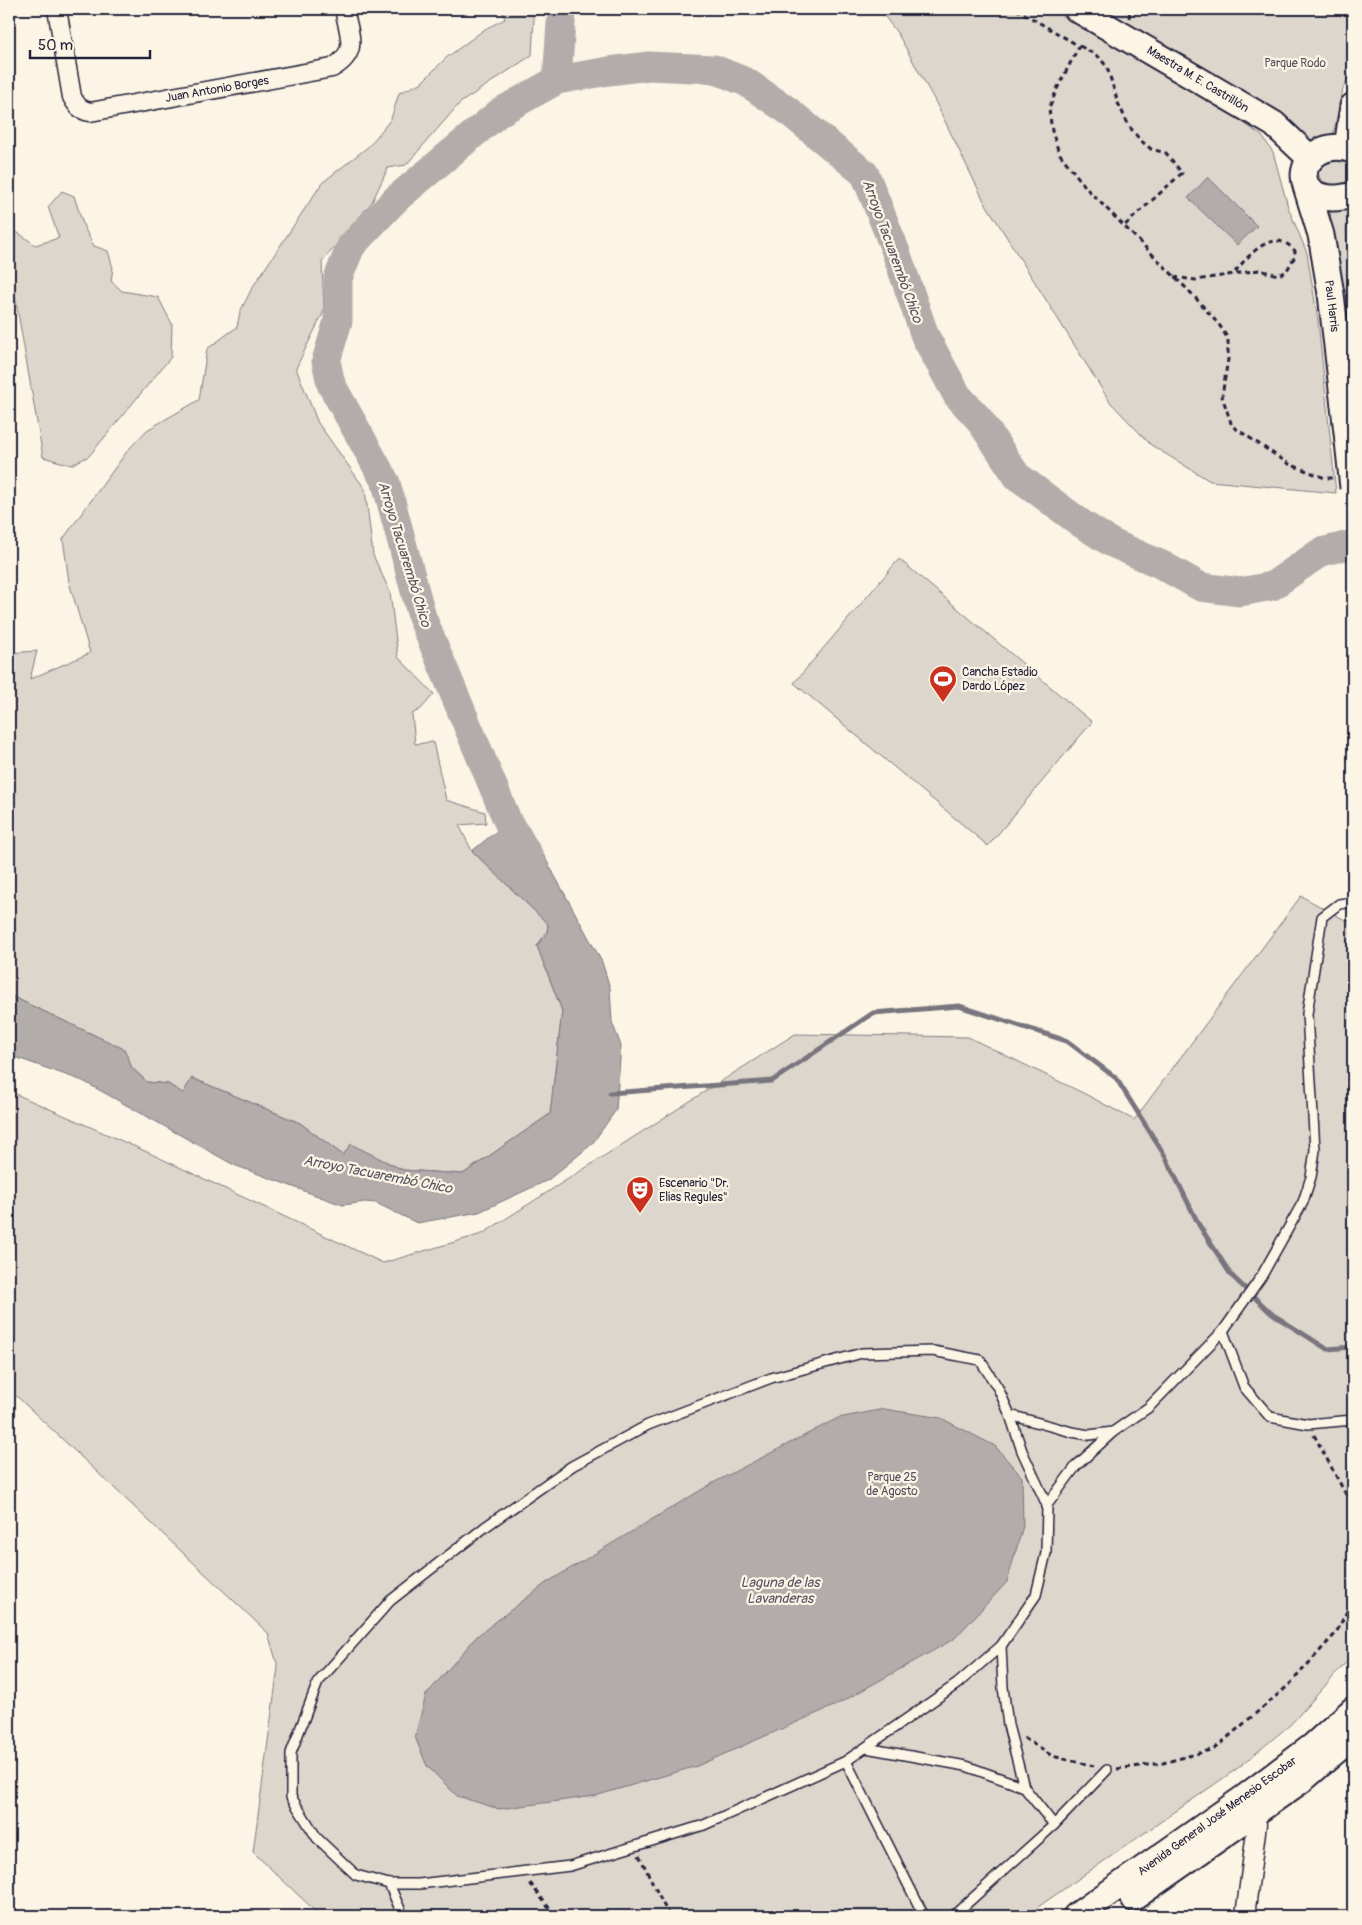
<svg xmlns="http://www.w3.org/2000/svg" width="1362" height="1925" font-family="Pangolin,sans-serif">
	<rect width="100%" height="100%" fill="#fcf5e5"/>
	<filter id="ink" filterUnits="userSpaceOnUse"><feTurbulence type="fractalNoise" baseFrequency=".02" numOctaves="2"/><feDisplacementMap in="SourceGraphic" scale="10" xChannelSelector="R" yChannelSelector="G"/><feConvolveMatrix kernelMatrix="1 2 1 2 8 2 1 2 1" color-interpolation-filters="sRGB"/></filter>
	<g filter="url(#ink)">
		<g fill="#dcd6cc" stroke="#7f7c84">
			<path d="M 502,9 L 525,9 L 534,18 L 532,55 L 460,103 L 406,165 L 388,168 L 372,202 L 322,262 L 324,311 L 296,368 L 318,423 L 365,489 L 373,555 L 390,592 L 398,657 L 434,694 L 421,709 L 412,714 L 415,744 L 433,742 L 446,800 L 485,812 L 486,823 L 459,825 L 472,851 L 548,924 L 547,932 L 537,946 L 562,1011 L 550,1114 L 463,1174 L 403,1170 L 351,1145 L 343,1155 L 300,1123 L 192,1078 L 183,1094 L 168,1084 L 147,1082 L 132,1068 L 124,1049 L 9,995 L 9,653 L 37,651 L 30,679 L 90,653 L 69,582 L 63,539 L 128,450 L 147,430 L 199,400 L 207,349 L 237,327 L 240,312 L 252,288 L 322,183 L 369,146 L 391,119 L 399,93 L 421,83 L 446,58 L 485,29 L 505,19 Z"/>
			<path d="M 879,9 L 1050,9 L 1234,116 L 1262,136 L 1273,152 L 1288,207 L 1307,253 L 1318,321 L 1336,493 L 1210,481 L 1151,445 L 1110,402 L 984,201 L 935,101 L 898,34 Z"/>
			<path d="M 1096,9 L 1353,9 L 1353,60 L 1352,69 L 1343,89 L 1332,140 L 1313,146 Z"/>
			<path d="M 1337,161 L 1348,162 L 1353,166 L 1353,182 C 1341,187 1332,186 1321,180 L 1317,171 L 1328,162 Z"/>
			<path d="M 62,191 L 74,196 L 84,227 L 94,246 L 108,251 L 113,268 L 111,281 L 122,291 L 158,297 L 172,324 L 171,357 L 89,456 L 71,465 L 43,457 L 9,261 L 9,229 L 20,234 L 35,245 L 59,238 L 48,207 Z"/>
			<path d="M 1351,206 L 1346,230 L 1350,289 L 1339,291 L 1330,211 L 1332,208 Z"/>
			<path d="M 1350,291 L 1353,322 L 1353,407 L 1340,292 Z"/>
			<path d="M 899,559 L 1092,722 L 988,846 L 794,683 Z"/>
			<path d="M 1301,896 L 1345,920 L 1353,922 L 1353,1651 L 1350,1658 L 1291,1724 L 1238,1768 L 1025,1916 L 313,1916 L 315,1911 L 253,1852 L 278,1667 L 268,1633 L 9,1389 L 9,1091 L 147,1152 L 383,1263 L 482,1234 L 795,1034 L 968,1037 L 1085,1094 L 1134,1120 Z"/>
		</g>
		<g fill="#b2adab" stroke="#78757e">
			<path d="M 1208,177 L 1257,226 L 1237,245 L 1188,198 Z"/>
			<path d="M 508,822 L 528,827 L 602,962 L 610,988 L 612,1022 L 621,1046 L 616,1110 L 592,1144 L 548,1180 L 479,1212 L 417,1223 L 376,1203 L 365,1202 L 343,1205 L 326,1199 L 234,1165 L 83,1081 L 9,1055 L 9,995 L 124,1049 L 132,1068 L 147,1082 L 168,1084 L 183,1093 L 192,1078 L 300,1123 L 343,1155 L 351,1144 L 403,1170 L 463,1174 L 550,1114 L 562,1011 L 537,946 L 547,932 L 548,924 L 472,851 Z"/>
			<path d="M 884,1409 L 941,1418 L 995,1446 L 1022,1477 L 1023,1526 L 1007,1582 L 954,1639 L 836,1705 L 697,1766 L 595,1796 L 499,1809 L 457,1796 L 427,1766 L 415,1737 L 426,1695 L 477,1636 L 546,1583 L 711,1484 L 838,1418 Z"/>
		</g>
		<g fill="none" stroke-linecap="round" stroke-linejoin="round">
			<path stroke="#78757e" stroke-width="5" d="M 610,1093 L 772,1081 L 873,1013 L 959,1006 L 1067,1041 L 1116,1078 L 1165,1156 L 1199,1225 L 1231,1275 L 1272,1314 L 1327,1349 L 1353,1347"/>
			<g stroke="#b2adab" stroke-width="29">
				<path d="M 557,80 L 562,9"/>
				<path d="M 529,856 L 508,822 L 422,617 L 386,483 L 331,384 L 326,361 L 338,321 L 338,278 L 351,246 L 396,199 L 500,112 L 557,80 L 609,71 L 649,66 L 714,69 L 746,82 L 787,110 L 865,174 L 896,252 L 925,336 L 957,395 L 979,419 L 1017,476 L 1082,524 L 1112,543 L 1162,565 L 1201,587 L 1240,592 L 1272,586 L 1321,552 L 1353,544"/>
			</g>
			<g stroke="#22223b" stroke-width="12">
				<g id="lane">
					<path d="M 1223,1331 L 1244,1387 L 1270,1417 L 1308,1424 L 1353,1420"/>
					<path d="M 933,1351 L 980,1360 L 998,1388 L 1010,1415 L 1022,1451 L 1047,1505 L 1046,1553 L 1036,1595 L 1001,1646 L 957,1684 L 846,1761 L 704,1825 L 570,1866 L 419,1884 L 389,1884 L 356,1875 L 317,1838 L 291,1797 L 291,1753 L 318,1682 L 390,1601 L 485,1527 L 572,1466 L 648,1425 L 771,1378 L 862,1353 Z"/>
					<path d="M 1010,1415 L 1072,1432 L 1089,1435 L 1113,1432"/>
					<path d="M 1047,1505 L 1076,1466 L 1113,1432 L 1149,1407 L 1223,1331 L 1261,1277 L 1303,1202 L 1311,1177 L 1315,1150 L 1307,1014 L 1322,917 L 1339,904 L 1353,902"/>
					<path d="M 1001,1646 L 1003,1687 L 1008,1725 L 1024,1787"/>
					<path d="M 866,1748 L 966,1766 L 1024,1787 L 1054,1825"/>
					<path d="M 846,1761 L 924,1916"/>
					<path d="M 389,1884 L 403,1916"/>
					<path d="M 953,1916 L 1054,1825 L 1107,1770"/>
				</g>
			</g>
			<g stroke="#22223b" stroke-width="21">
				<g id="street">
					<path d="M 57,9 L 72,97 C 77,106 80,110 90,112 L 332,68 C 360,52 349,35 344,9"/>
					<path d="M 1245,1916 L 1257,1824 L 1248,1805"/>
				</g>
			</g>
			<g stroke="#22223b" stroke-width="29">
				<g id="secondary">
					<path d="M 1077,9 L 1274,124 L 1311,159"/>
					<path d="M 1347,148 L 1353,106"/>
					<path d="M 1353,150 C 1296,132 1280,214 1353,195"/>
					<path d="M 1306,186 L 1321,235 L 1331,294 L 1348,441"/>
					<path d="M 1133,1898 L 1303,1779 L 1353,1736"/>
					<path d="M 1076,1916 L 1244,1798 L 1313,1746 L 1353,1710"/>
				</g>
			</g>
			<g stroke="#22223b" stroke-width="3" stroke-dasharray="5 4" stroke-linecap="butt">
				<path d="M 1016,9 L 1079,46 L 1057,89 L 1049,109 L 1052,131 L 1059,153 L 1088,190 L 1194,296 L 1220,326 L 1228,339 L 1228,359 L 1222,396 L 1232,426 L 1289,464 L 1325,478 L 1333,478"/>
				<path d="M 1129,18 L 1130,9"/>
				<path d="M 1080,46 L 1099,57 L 1107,67 L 1118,103 L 1129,126 L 1140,140 L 1151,149 L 1166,153 L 1182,173 L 1124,226"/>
				<path d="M 1174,277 L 1196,280 L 1259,270 L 1278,275 L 1286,272 L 1294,258 L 1295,251 C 1273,225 1248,256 1234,273"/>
				<path d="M 1314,1435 L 1350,1502 L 1353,1512"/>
				<path d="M 1024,1738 L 1052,1756 L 1094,1766"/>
				<path d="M 1117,1769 L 1163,1763 L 1214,1749 L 1289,1685 L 1336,1633 L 1353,1599"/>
				<path d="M 639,1855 L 669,1916"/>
				<path d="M 530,1883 L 555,1916"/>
			</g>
			<use href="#lane" stroke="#fcf5e5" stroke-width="9"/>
			<use href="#street" stroke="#fcf5e5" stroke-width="18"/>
			<use href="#secondary" stroke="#fcf5e5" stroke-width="25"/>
			<g stroke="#22223b" stroke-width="29" stroke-linecap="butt">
				<path id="secondary-bridge" d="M 1348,441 L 1353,488"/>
			</g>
			<use href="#secondary-bridge" stroke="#fcf5e5" stroke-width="25"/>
		</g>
	</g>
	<defs>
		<g id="stadium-pin" transform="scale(1.4375)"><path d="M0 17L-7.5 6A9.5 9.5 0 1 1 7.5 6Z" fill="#c8321e" stroke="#fcf5e5"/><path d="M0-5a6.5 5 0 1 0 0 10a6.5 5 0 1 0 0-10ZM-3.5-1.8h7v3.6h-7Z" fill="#fff"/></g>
		<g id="theatre-pin" transform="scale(1.4375)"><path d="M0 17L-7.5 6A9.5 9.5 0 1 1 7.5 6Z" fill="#c8321e" stroke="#fcf5e5"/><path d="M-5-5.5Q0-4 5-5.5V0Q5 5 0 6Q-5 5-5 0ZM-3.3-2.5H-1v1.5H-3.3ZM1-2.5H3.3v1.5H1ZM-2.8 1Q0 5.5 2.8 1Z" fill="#fff"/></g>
	</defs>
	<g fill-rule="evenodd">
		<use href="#stadium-pin" x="943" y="679"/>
		<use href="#theatre-pin" x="640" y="1190"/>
	</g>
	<g text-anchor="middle" stroke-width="4.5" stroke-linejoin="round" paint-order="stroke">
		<g font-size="12" fill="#504f5f" stroke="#fcf5e5">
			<text x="1295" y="67">Parque Rodo</text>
			<text x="892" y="1481">Parque 25<tspan x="892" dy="14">de Agosto</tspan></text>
		</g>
		<g font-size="12" fill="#22223b" stroke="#fcf5e5">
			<text transform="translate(1198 79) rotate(31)" y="4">Maestra M. E. Castrillón</text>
			<text transform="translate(217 89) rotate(-10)" y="4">Juan Antonio Borges</text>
			<text transform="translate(1332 306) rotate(83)" y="4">Paul Harris</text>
			<text transform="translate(1217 1816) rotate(-36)" y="4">Avenida General José Menesio Escobar</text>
		</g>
		<g font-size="12" fill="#22223b" stroke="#fcf5e5" text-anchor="start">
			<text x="962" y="676">Cancha Estadio<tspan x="962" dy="14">Dardo López</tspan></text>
			<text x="659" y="1187">Escenario "Dr.<tspan x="659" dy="14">Elias Regules"</tspan></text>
		</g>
		<g font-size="14" font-style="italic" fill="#545362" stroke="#fcf5e5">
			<text transform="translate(893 251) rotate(70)" y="5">Arroyo Tacuarembó Chico</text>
			<text transform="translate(405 554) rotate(73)" y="5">Arroyo Tacuarembó Chico</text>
			<text transform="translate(378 1174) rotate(11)" y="5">Arroyo Tacuarembó Chico</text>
			<text x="780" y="1587">Laguna de las<tspan x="780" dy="16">Lavanderas</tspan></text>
		</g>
	</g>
	<rect width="1362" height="1925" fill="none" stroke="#fcf5e5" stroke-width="30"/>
	<rect x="15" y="15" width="1332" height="1895" fill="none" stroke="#22223b" stroke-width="2" filter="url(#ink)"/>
	<path d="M30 50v8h120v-8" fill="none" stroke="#22223b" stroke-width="2.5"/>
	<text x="38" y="50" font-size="15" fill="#22223b" stroke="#fcf5e5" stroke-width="4" paint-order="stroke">50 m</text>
</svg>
